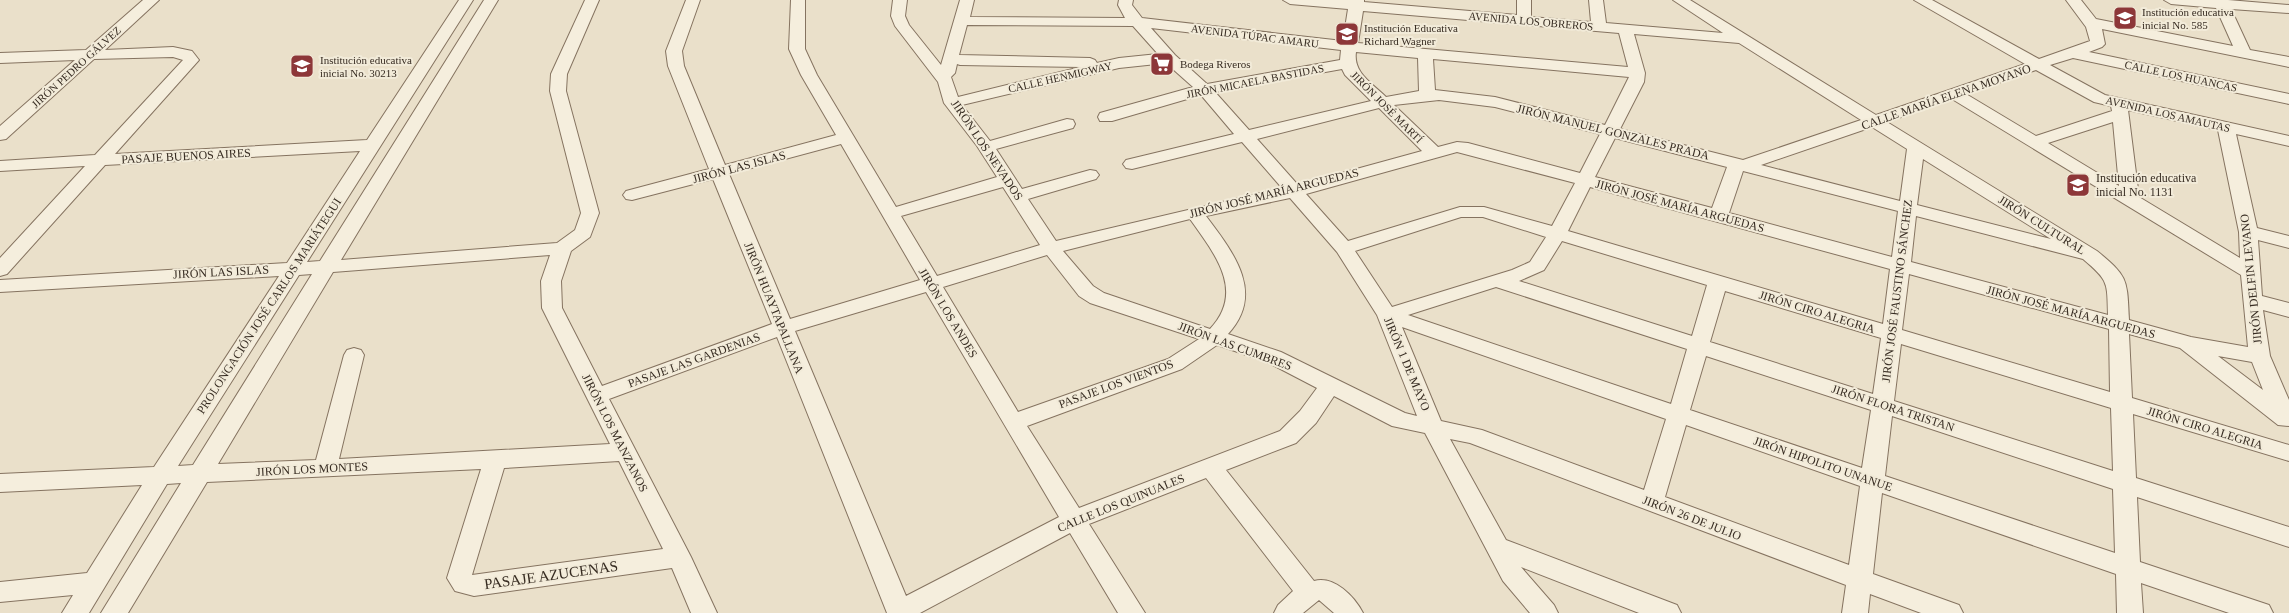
<svg xmlns="http://www.w3.org/2000/svg" width="2289" height="613" font-family="Georgia,serif">
	<rect width="100%" height="100%" fill="#eae0ca"/>
	<g fill="none" stroke-linecap="round" stroke-linejoin="round">
		<g stroke="#857360" stroke-width="2">
			<path id="minor" d="M 143,0 L 159,0 L 105,50 L 173,47 L 192,51 L 199,60 L 115,154 L 367,140 L 459,0 L 473,0 L 307,262 L 320,261 L 484,0 L 498,0 L 341,260 L 557,243 L 575,230 L 581,213 L 550,91 L 551,74 L 585,0 L 599,0 L 567,74 L 566,91 L 599,213 L 590,237 L 571,251 L 561,281 L 562,308 L 602,386 L 772,324 L 713,179 L 632,200 L 626,199 L 623,195 L 626,191 L 709,169 L 668,66 L 666,51 L 686,0 L 700,0 L 682,51 L 684,66 L 725,165 L 836,135 L 801,75 L 789,49 L 791,0 L 805,0 L 805,49 L 817,75 L 896,207 L 997,177 L 977,146 L 944,103 L 938,82 L 895,26 L 891,16 L 893,0 L 907,0 L 905,16 L 909,25 L 941,65 L 960,0 L 974,0 L 970,17 L 1125,18 L 1118,5 L 1119,0 L 1133,0 L 1132,5 L 1142,18 L 1343,41 L 1348,9 L 1290,4 L 1283,0 L 1364,0 L 1364,2 L 1517,15 L 1517,0 L 1531,0 L 1531,17 L 1591,22 L 1589,0 L 1603,0 L 1606,23 L 1723,33 L 1673,0 L 1690,0 L 1876,115 L 2025,64 L 1914,0 L 1932,0 L 2039,59 L 2090,41 L 2086,27 L 2066,0 L 2081,0 L 2096,19 L 2233,46 L 2216,8 L 2171,4 L 2164,0 L 2228,0 L 2289,5 L 2289,13 L 2231,9 L 2250,50 L 2289,57 L 2289,67 L 2102,29 L 2105,44 L 2102,47 L 2089,52 L 2289,94 L 2289,104 L 2073,58 L 2050,65 L 2105,95 L 2289,136 L 2289,146 L 2236,134 L 2257,228 L 2289,236 L 2289,248 L 2258,240 L 2262,296 L 2289,303 L 2289,317 L 2263,310 L 2270,356 L 2289,400 L 2289,426 L 2278,425 L 2180,348 L 2129,334 L 2132,398 L 2289,445 L 2289,461 L 2133,414 L 2136,478 L 2289,527 L 2289,547 L 2137,497 L 2140,562 L 2269,605 L 2273,613 L 2229,613 L 2141,583 L 2143,613 L 2117,613 L 2116,574 L 1882,493 L 1873,574 L 1959,605 L 1963,613 L 1921,613 L 1870,594 L 1868,613 L 1842,613 L 1846,585 L 1470,443 L 1450,439 L 1506,540 L 1677,605 L 1681,613 L 1639,613 L 1521,567 L 1554,605 L 1558,613 L 1530,613 L 1503,581 L 1425,433 L 1392,426 L 1334,396 L 1316,423 L 1296,443 L 1226,470 L 1314,581 C 1334,575 1355,597 1363,613 L 1334,613 L 1319,600 L 1303,613 L 1274,613 L 1278,605 L 1293,591 L 1206,478 L 1089,524 L 1145,613 L 1118,613 L 1070,533 L 920,613 L 887,613 L 777,337 L 609,399 L 691,557 L 717,613 L 691,613 L 672,568 L 474,596 L 455,591 L 447,578 L 481,469 L 207,482 L 128,613 L 101,613 L 181,483 L 167,484 L 89,613 L 62,613 L 73,595 L 0,602 L 0,582 L 87,573 L 142,485 L 0,492 L 0,474 L 154,467 L 279,276 L 0,292 L 0,280 L 287,263 L 360,151 L 105,165 L 7,274 L 0,276 L 0,258 L 85,166 L 0,171 L 0,161 L 95,155 L 183,60 L 173,57 L 94,59 L 6,139 L 0,140 L 0,126 L 75,60 L 0,63 L 0,53 L 86,50 ZM 1363,11 L 1619,33 L 1628,67 L 1358,43 ZM 967,25 L 1133,26 L 1158,54 L 1119,58 L 1097,63 L 1095,60 L 1090,58 L 959,55 ZM 1151,28 L 1341,50 L 1340,60 L 1207,84 L 1175,55 ZM 1634,34 L 1739,43 L 1861,120 L 1743,160 L 1620,129 L 1644,82 L 1645,73 ZM 1356,52 L 1418,58 L 1419,91 L 1386,97 C 1372,83 1353,73 1356,52 ZM 1433,59 L 1629,77 L 1605,125 L 1495,97 L 1435,90 ZM 1166,63 L 1193,87 L 1100,113 L 1098,117 L 1100,121 L 1112,121 L 1201,95 L 1234,134 L 1126,160 L 1123,164 L 1126,168 L 1132,169 L 1242,142 L 1282,188 L 1056,241 L 1028,199 L 1096,179 L 1099,175 L 1096,171 L 1090,170 L 1022,189 L 996,149 L 1073,128 L 1075,124 L 1073,120 L 1067,119 L 990,141 L 962,105 L 1119,68 ZM 957,64 L 960,65 L 1081,67 L 958,97 L 951,77 L 955,73 ZM 1342,69 L 1345,75 L 1371,101 L 1249,130 L 1215,92 ZM 2036,70 L 2094,102 L 2111,106 L 2112,111 L 2036,136 L 1966,94 ZM 1952,99 L 2241,275 L 2248,347 L 2191,337 L 2129,320 C 2127,280 2129,277 2097,251 L 1887,122 ZM 1439,100 L 1495,107 L 1600,134 L 1580,173 L 1468,143 L 1457,142 L 1438,147 L 1394,105 ZM 1379,108 L 1422,151 L 1298,185 L 1257,139 ZM 2128,110 L 2218,130 L 2239,232 L 2240,258 L 2139,197 ZM 2113,122 L 2119,186 L 2048,143 ZM 1872,127 L 1907,149 L 1900,201 L 1761,165 ZM 1615,138 L 1727,167 L 1712,208 L 1595,177 ZM 841,144 L 920,280 L 790,319 L 729,174 ZM 1457,152 L 1575,183 L 1552,226 L 1484,207 L 1460,207 L 1348,241 L 1306,194 ZM 1923,159 L 2051,239 L 1917,205 ZM 1743,171 L 1898,211 L 1892,257 L 1729,213 ZM 1003,187 L 1040,245 L 937,276 L 901,216 ZM 1590,187 L 1890,269 L 1883,324 L 1568,231 ZM 1290,198 L 1337,252 L 1377,315 L 1417,416 L 1405,413 L 1281,352 L 1228,334 C 1266,293 1233,252 1206,216 ZM 1916,216 L 2083,259 C 2109,281 2107,282 2108,315 L 1911,262 ZM 1461,217 L 1483,217 L 1546,237 L 1530,262 L 1512,270 L 1392,307 L 1355,251 ZM 1190,219 C 1214,253 1246,291 1210,329 L 1104,293 L 1093,286 L 1063,251 ZM 1562,241 L 1707,285 L 1692,336 L 1519,281 L 1544,270 ZM 550,255 L 541,281 L 542,308 L 610,444 L 339,459 L 364,355 L 361,350 L 354,348 L 347,350 L 344,355 L 316,460 L 218,464 L 333,272 ZM 1047,255 L 1079,296 L 1090,303 L 1199,339 L 1168,359 L 1018,412 L 943,287 ZM 312,274 L 193,465 L 178,466 L 299,275 ZM 1909,274 L 2109,329 L 2110,392 L 1902,330 ZM 1496,287 L 1687,349 L 1671,404 L 1408,315 ZM 1725,291 L 1881,338 L 1873,394 L 1710,342 ZM 926,292 L 1059,517 L 906,596 L 795,331 ZM 1402,327 L 1666,419 L 1644,490 L 1482,430 L 1441,421 ZM 1901,344 L 2111,408 L 2113,471 L 1894,401 ZM 1217,345 L 1267,362 L 1317,388 L 1300,411 L 1280,431 L 1079,508 L 1027,426 L 1182,369 ZM 1706,356 L 1871,410 L 1862,468 L 1690,410 ZM 2218,356 L 2252,362 L 2263,390 ZM 1892,416 L 2113,489 L 2115,553 L 1885,476 ZM 1686,425 L 1860,486 L 1849,565 L 1665,497 ZM 619,461 L 663,549 L 472,575 L 504,468 Z"/>
		</g>
		<use href="#minor" fill="#f5eedd" fill-rule="evenodd"/>
	</g>
	<defs>
		<g id="school-square" transform="scale(1.25)"><rect x="-9" y="-9" width="18" height="18" rx="4" fill="#8d3739" stroke="#f2ebd9"/><path d="M0-5L7-2L0 1L-7-2ZM-4 1L0 2.5L4 1V4Q0 6-4 4Z" fill="#fff"/></g>
		<g id="supermarket-square" transform="scale(1.25)"><rect x="-9" y="-9" width="18" height="18" rx="4" fill="#8d3739" stroke="#f2ebd9"/><path d="M-6-5.5h2.5l.6 2H6L4.5 2H-2.5L-4.4-4H-6ZM-1.5 3.2a1.3 1.3 0 1 0 .1 0ZM3 3.2a1.3 1.3 0 1 0 .1 0Z" fill="#fff"/></g>
	</defs>
	<g fill-rule="evenodd">
		<use href="#school-square" x="2125" y="18"/>
		<use href="#school-square" x="1347" y="34"/>
		<use href="#supermarket-square" x="1162" y="64"/>
		<use href="#school-square" x="302" y="66"/>
		<use href="#school-square" x="2078" y="185"/>
	</g>
	<g text-anchor="middle" stroke-width="4" stroke-linejoin="round" paint-order="stroke">
		<g font-size="11" fill="#372c22" stroke="#f2ebd9" text-anchor="start">
			<text x="2142" y="16">Institución educativa<tspan x="2142" dy="13">inicial No. 585</tspan></text>
			<text x="1364" y="32">Institución Educativa<tspan x="1364" dy="13">Richard Wagner</tspan></text>
			<text x="320" y="64">Institución educativa<tspan x="320" dy="13">inicial No. 30213</tspan></text>
			<text x="1180" y="68">Bodega Riveros</text>
		</g>
		<g font-size="11" fill="#372c22" stroke="#f2ebd9">
			<text transform="translate(1531 21) rotate(5)" y="4">AVENIDA LOS OBREROS</text>
			<text transform="translate(1255 36) rotate(7)" y="4">AVENIDA TÚPAC AMARU</text>
			<text transform="translate(76 67) rotate(-42)" y="4">JIRÓN PEDRO GÁLVEZ</text>
			<text transform="translate(2181 76) rotate(12)" y="4">CALLE LOS HUANCAS</text>
			<text transform="translate(1060 77) rotate(-13)" y="4">CALLE HENMIGWAY</text>
			<text transform="translate(1255 81) rotate(-11)" y="4">JIRÓN MICAELA BASTIDAS</text>
			<text transform="translate(1387 107) rotate(45)" y="4">JIRÓN JOSÉ MARTÍ</text>
			<text transform="translate(2168 114) rotate(13)" y="4">AVENIDA LOS AMAUTAS</text>
		</g>
		<g font-size="12" fill="#372c22" stroke="#f2ebd9">
			<text transform="translate(1946 97) rotate(-19)" y="4">CALLE MARÍA ELENA MOYANO</text>
			<text transform="translate(1613 132) rotate(14)" y="4">JIRÓN MANUEL GONZALES PRADA</text>
			<text transform="translate(987 150) rotate(56)" y="4">JIRÓN LOS NEVADOS</text>
			<text transform="translate(186 156) rotate(-3)" y="4">PASAJE BUENOS AIRES</text>
			<text transform="translate(739 167) rotate(-15)" y="4">JIRÓN LAS ISLAS</text>
			<text transform="translate(1274 193) rotate(-14)" y="4">JIRÓN JOSÉ MARÍA ARGUEDAS</text>
			<text transform="translate(1680 206) rotate(15)" y="4">JIRÓN JOSÉ MARÍA ARGUEDAS</text>
			<text transform="translate(2042 225) rotate(32)" y="4">JIRÓN CULTURAL</text>
			<text transform="translate(221 272) rotate(-3)" y="4">JIRÓN LAS ISLAS</text>
			<text transform="translate(2251 279) rotate(-96)" y="4">JIRÓN DELFIN LEVANO</text>
			<text transform="translate(1897 291) rotate(-83)" y="4">JIRÓN JOSÉ FAUSTINO SÁNCHEZ</text>
			<text transform="translate(269 306) rotate(-57)" y="4">PROLONGACIÓN JOSÉ CARLOS MARIÁTEGUI</text>
			<text transform="translate(774 308) rotate(68)" y="4">JIRÓN HUAYTAPALLANA</text>
			<text transform="translate(1817 312) rotate(17)" y="4">JIRÓN CIRO ALEGRIA</text>
			<text transform="translate(2071 312) rotate(15)" y="4">JIRÓN JOSÉ MARÍA ARGUEDAS</text>
			<text transform="translate(948 313) rotate(59)" y="4">JIRÓN LOS ANDES</text>
			<text transform="translate(1235 346) rotate(20)" y="4">JIRÓN LAS CUMBRES</text>
			<text transform="translate(694 360) rotate(-20)" y="4">PASAJE LAS GARDENIAS</text>
			<text transform="translate(1407 364) rotate(67)" y="4">JIRÓN 1 DE MAYO</text>
			<text transform="translate(1116 384) rotate(-20)" y="4">PASAJE LOS VIENTOS</text>
			<text transform="translate(1893 408) rotate(18)" y="4">JIRÓN FLORA TRISTAN</text>
			<text transform="translate(2205 428) rotate(17)" y="4">JIRÓN CIRO ALEGRIA</text>
			<text transform="translate(615 433) rotate(63)" y="4">JIRÓN LOS MANZANOS</text>
			<text transform="translate(1823 464) rotate(19)" y="4">JIRÓN HIPOLITO UNANUE</text>
			<text transform="translate(312 469) rotate(-3)" y="4">JIRÓN LOS MONTES</text>
			<text transform="translate(1121 503) rotate(-22)" y="4">CALLE LOS QUINUALES</text>
			<text transform="translate(1692 518) rotate(21)" y="4">JIRÓN 26 DE JULIO</text>
		</g>
		<g font-size="12" fill="#372c22" stroke="#f2ebd9" text-anchor="start">
			<text x="2096" y="182">Institución educativa<tspan x="2096" dy="14">inicial No. 1131</tspan></text>
		</g>
		<g font-size="15" fill="#372c22" stroke="#f2ebd9">
			<text transform="translate(551 575) rotate(-8)" y="5">PASAJE AZUCENAS</text>
		</g>
	</g>
</svg>
